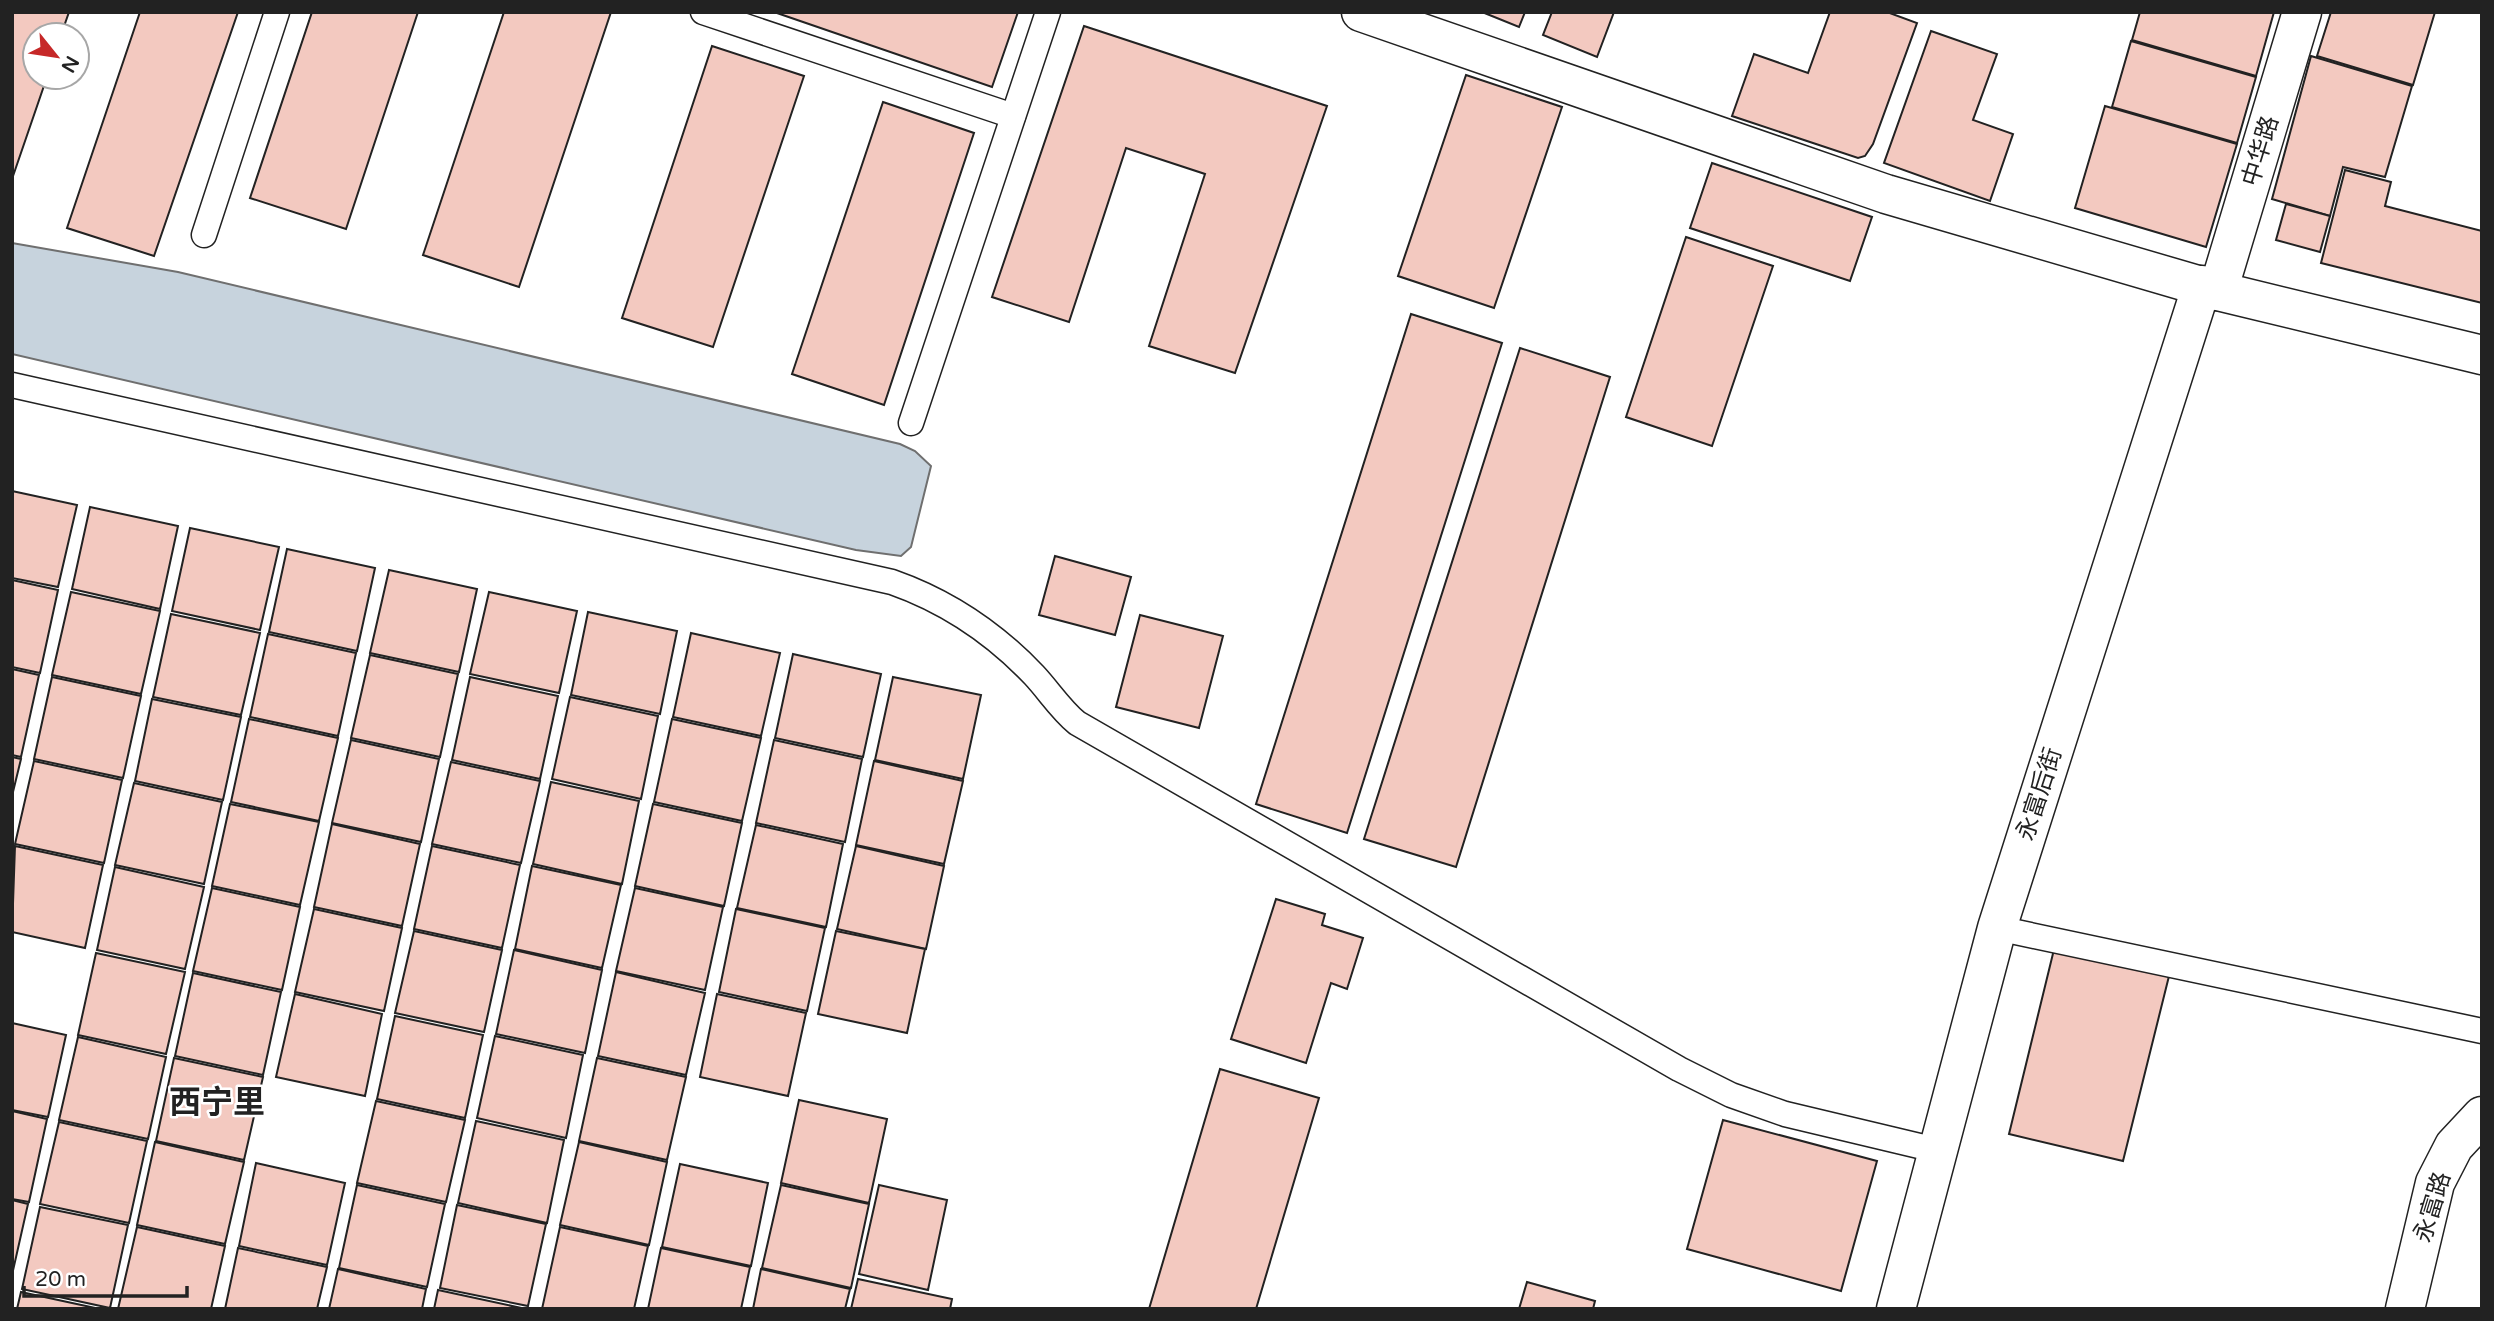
<svg xmlns="http://www.w3.org/2000/svg" width="2494" height="1321" font-family="'Varela Round','Noto Sans SC',sans-serif">
	<rect width="100%" height="100%" fill="#fff"/>
	<path fill="#c7d3dd" stroke="#6f6f6f" stroke-width="2" d="M 12,243 L 178,272 L 900,444 L 915,451 L 931,466 L 911,547 L 901,556 L 856,550 L 12,354 Z"/>
	<g fill="#f3c9c0" stroke="#222" stroke-width="2">
		<path d="M 12,12 L 69,12 L 61,35 L 35,35 L 35,77 L 47,77 L 12,179 Z"/>
		<path d="M 140,12 L 238,12 L 154,256 L 67,228 Z"/>
		<path d="M 312,12 L 418,12 L 346,229 L 250,198 Z"/>
		<path d="M 504,12 L 611,12 L 519,287 L 423,255 Z"/>
		<path d="M 774,12 L 1018,12 L 992,87 Z"/>
		<path d="M 1482,12 L 1525,12 L 1519,27 Z"/>
		<path d="M 1552,12 L 1614,12 L 1597,57 L 1543,35 Z"/>
		<path d="M 1830,12 L 1887,12 L 1917,23 L 1873,144 L 1865,156 L 1858,158 L 1732,116 L 1754,54 L 1808,73 Z"/>
		<path d="M 2140,12 L 2274,12 L 2256,76 L 2132,40 Z"/>
		<path d="M 2331,12 L 2435,12 L 2413,85 L 2317,56 Z"/>
		<path d="M 1084,26 L 1327,106 L 1235,373 L 1149,346 L 1205,174 L 1126,148 L 1069,322 L 992,297 Z"/>
		<path d="M 1931,31 L 1997,54 L 1973,120 L 2013,134 L 1990,201 L 1884,163 Z"/>
		<path d="M 2131,41 L 2256,77 L 2237,143 L 2112,107 Z"/>
		<path d="M 712,46 L 804,76 L 713,347 L 622,318 Z"/>
		<path d="M 2311,56 L 2412,86 L 2385,177 L 2343,167 L 2330,216 L 2272,199 Z"/>
		<path d="M 1466,75 L 1562,107 L 1494,308 L 1398,276 Z"/>
		<path d="M 883,102 L 974,133 L 884,405 L 792,374 Z"/>
		<path d="M 2105,106 L 2237,144 L 2206,247 L 2075,208 Z"/>
		<path d="M 1712,163 L 1872,217 L 1850,281 L 1690,228 Z"/>
		<path d="M 2345,170 L 2391,182 L 2385,206 L 2482,231 L 2482,303 L 2321,263 Z"/>
		<path d="M 2286,204 L 2330,216 L 2320,252 L 2276,240 Z"/>
		<path d="M 1686,237 L 1773,266 L 1712,446 L 1626,417 Z"/>
		<path d="M 1411,314 L 1502,343 L 1347,833 L 1256,804 Z"/>
		<path d="M 1520,348 L 1610,377 L 1456,867 L 1364,839 Z"/>
		<path d="M 12,491 L 77,505 L 58,587 L 12,578 Z"/>
		<path d="M 90,507 L 178,526 L 160,609 L 72,589 Z"/>
		<path d="M 190,528 L 279,547 L 260,630 L 172,611 Z"/>
		<path d="M 287,549 L 375,568 L 357,651 L 269,632 Z"/>
		<path d="M 1055,556 L 1131,577 L 1115,635 L 1039,615 Z"/>
		<path d="M 389,570 L 477,589 L 459,672 L 370,653 Z"/>
		<path d="M 12,580 L 58,590 L 40,673 L 12,667 Z"/>
		<path d="M 71,592 L 160,611 L 141,694 L 52,675 Z"/>
		<path d="M 489,592 L 577,611 L 559,693 L 470,674 Z"/>
		<path d="M 588,612 L 677,631 L 660,714 L 571,695 Z"/>
		<path d="M 171,614 L 260,633 L 241,715 L 153,697 Z"/>
		<path d="M 1140,615 L 1223,636 L 1199,728 L 1116,707 Z"/>
		<path d="M 691,633 L 780,653 L 761,736 L 673,717 Z"/>
		<path d="M 268,634 L 356,653 L 338,736 L 250,717 Z"/>
		<path d="M 793,654 L 881,674 L 863,757 L 775,738 Z"/>
		<path d="M 370,655 L 458,674 L 440,757 L 351,738 Z"/>
		<path d="M 12,669 L 39,675 L 21,757 L 12,755 Z"/>
		<path d="M 52,677 L 141,696 L 123,778 L 34,759 Z"/>
		<path d="M 470,677 L 558,696 L 540,779 L 452,760 Z"/>
		<path d="M 893,677 L 981,695 L 963,779 L 875,760 Z"/>
		<path d="M 570,697 L 658,716 L 641,799 L 552,779 Z"/>
		<path d="M 152,699 L 241,717 L 223,800 L 135,781 Z"/>
		<path d="M 249,719 L 338,738 L 319,821 L 231,802 Z"/>
		<path d="M 672,719 L 761,738 L 742,821 L 654,802 Z"/>
		<path d="M 351,740 L 439,759 L 421,842 L 332,823 Z"/>
		<path d="M 774,740 L 862,759 L 845,842 L 756,823 Z"/>
		<path d="M 12,757 L 21,759 L 12,796 Z"/>
		<path d="M 34,761 L 122,780 L 104,863 L 15,844 Z"/>
		<path d="M 874,761 L 963,781 L 944,864 L 856,845 Z"/>
		<path d="M 451,762 L 540,781 L 521,863 L 432,844 Z"/>
		<path d="M 551,782 L 639,801 L 622,884 L 533,864 Z"/>
		<path d="M 134,783 L 222,802 L 204,884 L 115,865 Z"/>
		<path d="M 230,804 L 319,822 L 300,905 L 212,886 Z"/>
		<path d="M 653,804 L 742,823 L 724,906 L 635,886 Z"/>
		<path d="M 332,824 L 420,844 L 402,926 L 314,907 Z"/>
		<path d="M 756,825 L 843,844 L 826,927 L 737,908 Z"/>
		<path d="M 15,846 L 103,865 L 85,948 L 12,932 Z"/>
		<path d="M 432,846 L 520,865 L 502,948 L 414,929 Z"/>
		<path d="M 856,846 L 944,866 L 926,949 L 837,929 Z"/>
		<path d="M 532,866 L 621,885 L 602,968 L 515,949 Z"/>
		<path d="M 115,867 L 204,887 L 185,969 L 97,950 Z"/>
		<path d="M 212,888 L 300,907 L 282,990 L 193,971 Z"/>
		<path d="M 635,888 L 723,907 L 705,990 L 616,971 Z"/>
		<path d="M 1276,899 L 1325,914 L 1322,925 L 1363,938 L 1347,989 L 1331,983 L 1306,1063 L 1231,1039 Z"/>
		<path d="M 314,909 L 402,928 L 384,1011 L 295,992 Z"/>
		<path d="M 736,909 L 825,928 L 807,1011 L 719,992 Z"/>
		<path d="M 414,931 L 502,950 L 484,1032 L 395,1013 Z"/>
		<path d="M 836,931 L 925,949 L 907,1033 L 818,1014 Z"/>
		<path d="M 2058,933 L 2173,960 L 2123,1161 L 2009,1134 Z"/>
		<path d="M 514,950 L 602,970 L 585,1053 L 496,1034 Z"/>
		<path d="M 96,953 L 185,972 L 166,1054 L 78,1035 Z"/>
		<path d="M 616,972 L 705,993 L 686,1075 L 598,1056 Z"/>
		<path d="M 193,973 L 281,992 L 263,1075 L 175,1056 Z"/>
		<path d="M 295,994 L 382,1014 L 365,1096 L 276,1077 Z"/>
		<path d="M 717,994 L 806,1013 L 788,1096 L 700,1077 Z"/>
		<path d="M 395,1016 L 483,1035 L 465,1118 L 377,1099 Z"/>
		<path d="M 12,1023 L 66,1035 L 48,1117 L 12,1110 Z"/>
		<path d="M 495,1036 L 583,1055 L 566,1138 L 477,1118 Z"/>
		<path d="M 78,1037 L 166,1057 L 148,1139 L 59,1120 Z"/>
		<path d="M 174,1058 L 263,1077 L 244,1160 L 156,1141 Z"/>
		<path d="M 597,1058 L 686,1077 L 667,1160 L 579,1141 Z"/>
		<path d="M 1220,1069 L 1319,1098 L 1256,1309 L 1149,1309 Z"/>
		<path d="M 799,1100 L 887,1119 L 869,1203 L 781,1183 Z"/>
		<path d="M 376,1101 L 465,1120 L 446,1202 L 357,1183 Z"/>
		<path d="M 12,1111 L 47,1119 L 29,1202 L 12,1199 Z"/>
		<path d="M 1723,1120 L 1877,1161 L 1841,1291 L 1687,1249 Z"/>
		<path d="M 476,1121 L 564,1140 L 547,1223 L 458,1203 Z"/>
		<path d="M 59,1122 L 147,1141 L 129,1223 L 40,1204 Z"/>
		<path d="M 155,1142 L 244,1162 L 225,1244 L 137,1225 Z"/>
		<path d="M 579,1142 L 667,1162 L 649,1245 L 560,1225 Z"/>
		<path d="M 256,1163 L 345,1183 L 327,1265 L 239,1246 Z"/>
		<path d="M 680,1164 L 768,1183 L 751,1266 L 662,1247 Z"/>
		<path d="M 357,1185 L 445,1204 L 427,1287 L 339,1268 Z"/>
		<path d="M 781,1185 L 869,1204 L 851,1288 L 762,1268 Z"/>
		<path d="M 879,1185 L 947,1200 L 928,1290 L 859,1274 Z"/>
		<path d="M 12,1200 L 28,1204 L 12,1275 Z"/>
		<path d="M 457,1205 L 546,1224 L 528,1306 L 440,1288 Z"/>
		<path d="M 40,1207 L 128,1225 L 110,1308 L 22,1289 Z"/>
		<path d="M 137,1227 L 225,1246 L 211,1309 L 118,1309 Z"/>
		<path d="M 560,1227 L 648,1246 L 634,1309 L 542,1309 Z"/>
		<path d="M 238,1248 L 327,1267 L 317,1309 L 225,1309 Z"/>
		<path d="M 661,1248 L 750,1267 L 741,1309 L 648,1309 Z"/>
		<path d="M 338,1269 L 426,1289 L 422,1309 L 329,1309 Z"/>
		<path d="M 761,1269 L 850,1289 L 845,1309 L 753,1309 Z"/>
		<path d="M 858,1279 L 952,1299 L 950,1309 L 851,1309 Z"/>
		<path d="M 1527,1282 L 1595,1301 L 1593,1309 L 1519,1309 Z"/>
		<path d="M 438,1290 L 526,1309 L 434,1309 Z"/>
		<path d="M 21,1292 L 100,1309 L 17,1309 Z"/>
	</g>
	<g fill="none" stroke-linecap="round" stroke-linejoin="round">
		<g stroke="#222" stroke-width="27">
			<g id="lane">
				<path d="M 703,12 L 1013,116"/>
				<path d="M 204,235 L 277,12"/>
				<path d="M 12,385 L 892,582 C 946,601 995,634 1034,675 C 1049,691 1060,709 1077,723 L 1679,1069 L 1731,1095 L 1785,1114 L 1936,1150"/>
				<path d="M 911,423 L 1048,12"/>
				<path d="M 1997,928 L 2482,1031"/>
			</g>
		</g>
		<g stroke="#222" stroke-width="41">
			<g id="street">
				<path d="M 2218,291 L 2302,12"/>
				<path d="M 1896,1309 L 1997,928 L 2202,285"/>
				<path d="M 2405,1309 L 2435,1183 L 2454,1146 L 2482,1116"/>
			</g>
		</g>
		<g stroke="#222" stroke-width="41">
			<path id="secondary" d="M 1361,12 L 1886,194 L 2218,291 L 2482,355"/>
		</g>
		<use href="#lane" stroke="#fff" stroke-width="24"/>
		<use href="#street" stroke="#fff" stroke-width="38"/>
		<use href="#secondary" stroke="#fff" stroke-width="38"/>
	</g>
	<g text-anchor="middle" stroke-width="5" stroke-linejoin="round" paint-order="stroke">
		<g font-size="24" fill="#222" stroke="#fff">
			<text transform="translate(2260 151) rotate(-73)" y="8">中华路</text>
			<text transform="translate(2039 794) rotate(-72)" y="8">永富后街</text>
			<text transform="translate(2432 1207) rotate(-73)" y="8">永富路</text>
		</g>
		<g font-size="32" font-weight="bold" fill="#222" stroke="#fff">
			<text x="217" y="1113">西宁里</text>
		</g>
	</g>
	<rect width="2494" height="1321" fill="none" stroke="#222222" stroke-width="28"/>
	<g transform="translate(56 56) rotate(120)"><circle r="33" fill="#ffffff" stroke="#a7a7a7" stroke-width="2"/>
	<path d="M0-5L12 26L0 18L-12 26Z" fill="#c62828"/>
	<text y="-10" font-size="19" font-weight="bold" text-anchor="middle" fill="#222222">N</text>
	</g>
	<path d="M24 1286v10h163v-10" fill="none" stroke="#222222" stroke-width="3.5"/>
	<text x="35" y="1286" font-size="21" fill="#222222" stroke="#ffffff" stroke-width="5" paint-order="stroke">20 m</text>
</svg>
